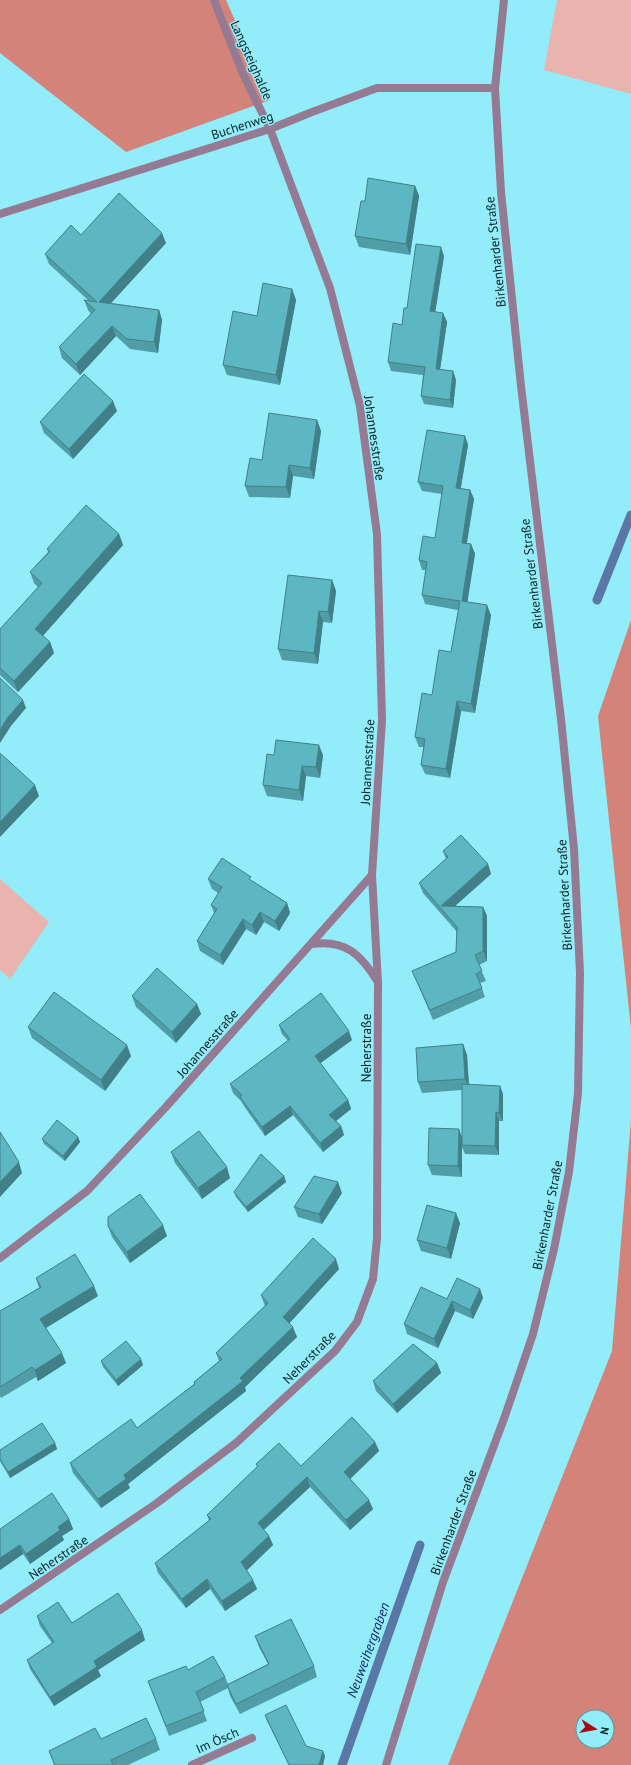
<svg xmlns="http://www.w3.org/2000/svg" width="631" height="1765" font-family="'PT Sans',sans-serif">
	<rect width="100%" height="100%" fill="#93ecf9"/>
	<g fill="#e9b4ad">
		<path d="M 557,0 L 631,0 L 631,94 L 544,70 Z"/>
		<path d="M 0,879 L 49,922 L 10,979 L 0,970 Z"/>
	</g>
	<g fill="#d3837a" fill-rule="evenodd">
		<path d="M 0,0 L 226,0 L 270,100 L 126,152 L 0,53 Z"/>
		<path d="M 631,620 L 631,1029 L 598,716 Z"/>
		<path d="M 631,1120 L 631,1765 L 448,1765 L 612,1351 ZM 583,1717 L 607,1717 L 607,1741 L 583,1741 Z"/>
	</g>
	<g fill="none" stroke-linecap="round" stroke-linejoin="round">
		<g stroke="#5b77a6" stroke-width="9">
			<path d="M 597,600 L 631,515"/>
			<path d="M 342,1765 L 420,1545"/>
		</g>
		<path stroke="#947b93" stroke-width="8" d="M 214,0 L 243,74 L 270,129"/>
		<g stroke="#947b93" stroke-width="8">
			<path d="M 0,214 L 270,129 L 312,112 L 377,88 L 495,88"/>
			<path d="M 312,944 C 346,939 361,955 378,982"/>
			<path d="M 0,1258 L 87,1191 L 165,1108 L 372,875 L 382,720 L 377,534 L 360,406 L 330,288 L 270,129"/>
			<path d="M 0,1610 L 157,1503 L 236,1443 L 335,1351 L 357,1322 L 373,1279 L 377,1238 L 378,983 L 372,875"/>
			<path d="M 192,1765 L 252,1738"/>
			<path d="M 386,1765 L 443,1582 L 505,1416 L 533,1334 L 554,1249 L 569,1172 L 578,1093 L 580,973 L 574,849 L 561,719 L 521,386 L 501,192 L 495,88 L 504,0"/>
		</g>
	</g>
	<g fill="#509da8">
		<path d="M 415,186 L 419,196 L 410,255 L 359,247 L 355,236 L 365,201 Z"/>
		<path d="M 81,235 L 166,243 L 111,303 L 159,310 L 162,320 L 158,353 L 130,349 L 116,336 L 80,375 L 62,358 L 59,347 L 91,314 L 88,310 L 84,300 L 88,300 L 49,264 L 45,254 Z"/>
		<path d="M 444,256 L 435,312 L 443,313 L 447,322 L 440,369 L 453,371 L 456,380 L 453,408 L 424,404 L 421,396 L 423,375 L 391,371 L 388,362 L 402,325 L 407,308 Z"/>
		<path d="M 292,289 L 296,300 L 280,385 L 227,375 L 223,365 L 257,316 Z"/>
		<path d="M 117,411 L 73,459 L 44,433 L 40,422 Z"/>
		<path d="M 317,420 L 321,431 L 314,479 L 293,476 L 290,498 L 249,497 L 245,486 L 262,460 Z"/>
		<path d="M 465,436 L 468,445 L 461,488 L 470,490 L 474,499 L 467,543 L 471,544 L 475,554 L 467,602 L 491,615 L 475,713 L 461,711 L 450,778 L 425,774 L 421,765 L 424,747 L 419,747 L 415,737 L 432,695 L 451,652 L 458,610 L 425,604 L 422,595 L 426,570 L 422,570 L 419,560 L 435,538 L 442,494 L 422,491 L 418,482 Z"/>
		<path d="M 119,534 L 123,545 L 43,636 L 50,642 L 54,653 L 18,692 L 0,675 L 0,629 L 38,587 L 34,583 L 30,572 L 48,552 L 47,549 Z"/>
		<path d="M 332,580 L 336,591 L 332,623 L 323,622 L 318,664 L 282,660 L 278,649 Z"/>
		<path d="M 274,755 L 323,755 L 320,778 L 306,776 L 303,801 L 267,796 L 263,785 Z"/>
		<path d="M 443,851 L 488,864 L 491,874 L 455,906 L 483,907 L 487,916 L 487,961 L 479,965 L 486,981 L 480,983 L 485,997 L 433,1020 L 416,980 L 412,971 L 456,952 L 457,932 L 423,893 L 419,883 L 446,859 Z"/>
		<path d="M 208,879 L 252,881 L 287,903 L 290,913 L 279,931 L 264,922 L 256,935 L 246,929 L 223,965 L 200,951 L 197,941 L 214,913 L 211,905 L 218,893 L 212,889 Z"/>
		<path d="M 132,996 L 197,1004 L 201,1014 L 176,1043 L 136,1007 Z"/>
		<path d="M 279,1025 L 352,1040 L 320,1063 L 348,1100 L 351,1109 L 336,1121 L 341,1126 L 344,1135 L 323,1152 L 293,1115 L 265,1136 L 244,1106 L 241,1101 L 233,1093 L 230,1084 L 288,1041 L 282,1034 Z"/>
		<path d="M 28,1027 L 131,1056 L 105,1091 L 32,1038 Z"/>
		<path d="M 463,1044 L 467,1055 L 469,1084 L 500,1086 L 503,1094 L 503,1121 L 499,1121 L 499,1155 L 465,1154 L 462,1147 L 462,1177 L 432,1175 L 428,1165 L 462,1138 L 462,1090 L 422,1093 L 418,1082 Z"/>
		<path d="M 78,1137 L 80,1142 L 65,1161 L 44,1144 L 42,1139 Z"/>
		<path d="M 171,1152 L 230,1178 L 202,1199 L 175,1163 Z"/>
		<path d="M 284,1176 L 286,1182 L 248,1212 L 236,1197 L 234,1192 Z"/>
		<path d="M 342,1193 L 322,1224 L 298,1217 L 294,1207 Z"/>
		<path d="M 460,1223 L 451,1259 L 421,1251 L 417,1240 Z"/>
		<path d="M 108,1226 L 167,1236 L 130,1263 L 112,1237 Z"/>
		<path d="M 339,1269 L 289,1323 L 297,1337 L 245,1387 L 246,1391 L 128,1484 L 130,1488 L 101,1508 L 73,1473 L 70,1463 L 137,1428 L 194,1384 L 194,1382 L 219,1361 L 216,1353 L 265,1306 L 261,1295 Z"/>
		<path d="M 36,1278 L 98,1296 L 46,1328 L 66,1363 L 38,1381 L 36,1377 L 1,1398 L 0,1396 L 0,1311 L 39,1288 Z"/>
		<path d="M 480,1289 L 483,1298 L 473,1319 L 455,1311 L 438,1348 L 407,1334 L 404,1324 L 447,1299 Z"/>
		<path d="M 101,1361 L 143,1365 L 118,1386 L 103,1367 Z"/>
		<path d="M 437,1363 L 441,1373 L 397,1413 L 376,1391 L 373,1381 Z"/>
		<path d="M 375,1442 L 379,1451 L 350,1479 L 373,1509 L 350,1530 L 310,1487 L 264,1530 L 269,1536 L 273,1545 L 247,1570 L 257,1589 L 225,1611 L 210,1589 L 186,1608 L 158,1573 L 155,1563 L 209,1521 L 207,1515 L 257,1467 L 256,1464 L 301,1466 Z"/>
		<path d="M 55,1443 L 57,1449 L 10,1478 L 0,1461 L 0,1450 Z"/>
		<path d="M 69,1519 L 73,1529 L 62,1536 L 64,1540 L 30,1564 L 23,1554 L 0,1570 L 0,1529 Z"/>
		<path d="M 37,1616 L 72,1623 L 145,1640 L 98,1670 L 101,1676 L 54,1706 L 30,1669 L 27,1660 L 52,1643 L 40,1626 Z"/>
		<path d="M 255,1636 L 314,1666 L 317,1677 L 240,1714 L 230,1696 L 228,1688 L 200,1702 L 207,1721 L 169,1736 L 148,1681 L 188,1670 L 225,1677 L 228,1684 L 268,1664 L 259,1647 Z"/>
		<path d="M 265,1715 L 306,1746 L 325,1756 L 323,1765 L 289,1765 L 267,1721 Z"/>
		<path d="M 101,1739 L 156,1739 L 160,1750 L 128,1765 L 54,1765 L 49,1751 Z"/>
	</g>
	<g fill="#418088">
		<path d="M 415,186 L 419,196 L 410,255 L 406,244 Z"/>
		<path d="M 162,233 L 166,243 L 103,312 L 99,302 Z"/>
		<path d="M 441,247 L 444,256 L 434,320 L 430,311 Z"/>
		<path d="M 292,289 L 296,300 L 280,385 L 276,375 Z"/>
		<path d="M 159,310 L 162,320 L 158,353 L 154,342 Z"/>
		<path d="M 443,313 L 447,322 L 439,377 L 436,369 Z"/>
		<path d="M 112,326 L 116,336 L 80,375 L 76,364 Z"/>
		<path d="M 453,371 L 456,380 L 453,408 L 450,400 Z"/>
		<path d="M 113,401 L 117,411 L 73,459 L 69,449 Z"/>
		<path d="M 317,420 L 321,431 L 314,479 L 310,468 Z"/>
		<path d="M 465,436 L 468,445 L 459,497 L 456,488 Z"/>
		<path d="M 289,465 L 293,476 L 290,498 L 286,487 Z"/>
		<path d="M 470,490 L 474,499 L 465,552 L 462,543 Z"/>
		<path d="M 119,534 L 123,545 L 39,640 L 35,629 Z"/>
		<path d="M 471,544 L 475,554 L 466,611 L 462,601 Z"/>
		<path d="M 332,580 L 336,591 L 332,623 L 328,612 Z"/>
		<path d="M 487,605 L 491,615 L 475,713 L 471,704 Z"/>
		<path d="M 319,611 L 323,622 L 318,664 L 314,653 Z"/>
		<path d="M 50,642 L 54,653 L 18,692 L 14,681 Z"/>
		<path d="M 23,700 L 26,708 L 11,726 L 0,743 L 0,730 L 8,717 Z"/>
		<path d="M 457,701 L 461,711 L 450,778 L 446,769 Z"/>
		<path d="M 319,745 L 323,755 L 320,778 L 316,767 Z"/>
		<path d="M 302,766 L 306,776 L 303,801 L 299,790 Z"/>
		<path d="M 35,785 L 39,796 L 0,837 L 0,822 Z"/>
		<path d="M 488,864 L 491,874 L 446,914 L 441,906 Z"/>
		<path d="M 287,903 L 290,913 L 279,931 L 275,921 Z"/>
		<path d="M 483,907 L 487,916 L 487,961 L 483,951 Z"/>
		<path d="M 260,912 L 264,922 L 256,935 L 252,925 Z"/>
		<path d="M 243,919 L 246,929 L 223,965 L 220,955 Z"/>
		<path d="M 197,1004 L 201,1014 L 176,1043 L 172,1032 Z"/>
		<path d="M 349,1031 L 352,1040 L 318,1065 L 315,1056 Z"/>
		<path d="M 463,1044 L 467,1055 L 469,1089 L 465,1079 Z"/>
		<path d="M 127,1045 L 131,1056 L 105,1091 L 101,1080 Z"/>
		<path d="M 500,1086 L 503,1094 L 503,1121 L 499,1113 Z"/>
		<path d="M 348,1100 L 351,1109 L 332,1124 L 329,1115 Z"/>
		<path d="M 290,1106 L 293,1115 L 265,1136 L 262,1127 Z"/>
		<path d="M 496,1112 L 499,1121 L 499,1155 L 495,1146 Z"/>
		<path d="M 341,1126 L 344,1135 L 323,1152 L 320,1143 Z"/>
		<path d="M 459,1129 L 463,1140 L 462,1145 L 462,1177 L 458,1166 Z"/>
		<path d="M 78,1137 L 80,1142 L 65,1161 L 63,1156 Z"/>
		<path d="M 19,1162 L 22,1173 L 0,1197 L 0,1182 Z"/>
		<path d="M 227,1167 L 230,1178 L 202,1199 L 198,1188 Z"/>
		<path d="M 284,1176 L 286,1182 L 248,1212 L 246,1207 Z"/>
		<path d="M 338,1182 L 342,1193 L 322,1224 L 319,1214 Z"/>
		<path d="M 456,1213 L 460,1223 L 451,1259 L 447,1248 Z"/>
		<path d="M 163,1225 L 167,1236 L 130,1263 L 127,1252 Z"/>
		<path d="M 336,1259 L 339,1269 L 287,1326 L 283,1317 Z"/>
		<path d="M 94,1286 L 98,1296 L 44,1329 L 40,1319 Z"/>
		<path d="M 480,1289 L 483,1298 L 473,1319 L 470,1310 Z"/>
		<path d="M 452,1301 L 455,1311 L 438,1348 L 434,1339 Z"/>
		<path d="M 293,1327 L 297,1337 L 245,1387 L 246,1391 L 128,1484 L 130,1488 L 101,1508 L 98,1499 L 124,1475 L 240,1378 Z"/>
		<path d="M 62,1353 L 66,1363 L 38,1381 L 35,1370 Z"/>
		<path d="M 141,1359 L 143,1365 L 118,1386 L 116,1380 Z"/>
		<path d="M 437,1363 L 441,1373 L 397,1413 L 393,1404 Z"/>
		<path d="M 375,1442 L 379,1451 L 348,1481 L 344,1472 Z"/>
		<path d="M 55,1443 L 57,1449 L 10,1478 L 8,1472 Z"/>
		<path d="M 307,1477 L 310,1487 L 261,1532 L 258,1523 Z"/>
		<path d="M 369,1500 L 373,1509 L 350,1530 L 346,1520 Z"/>
		<path d="M 69,1519 L 73,1529 L 62,1536 L 64,1540 L 30,1564 L 26,1554 L 58,1527 Z"/>
		<path d="M 269,1536 L 273,1545 L 245,1572 L 241,1562 Z"/>
		<path d="M 20,1545 L 23,1554 L 0,1570 L 0,1558 Z"/>
		<path d="M 207,1579 L 210,1589 L 186,1608 L 182,1599 Z"/>
		<path d="M 253,1580 L 257,1589 L 225,1611 L 222,1601 Z"/>
		<path d="M 142,1630 L 145,1640 L 98,1670 L 101,1676 L 54,1706 L 50,1697 L 94,1661 Z"/>
		<path d="M 323,1751 L 325,1756 L 323,1765 L 319,1765 Z"/>
	</g>
	<g fill="#5db7c3" stroke="#418088">
		<path d="M 368,178 L 415,186 L 406,244 L 355,236 L 361,201 L 365,201 Z"/>
		<path d="M 119,193 L 162,233 L 99,302 L 159,310 L 154,342 L 127,339 L 112,326 L 76,364 L 59,347 L 95,310 L 84,300 L 97,302 L 45,254 L 71,225 L 81,235 Z"/>
		<path d="M 416,244 L 441,247 L 430,311 L 443,313 L 436,369 L 453,371 L 450,400 L 421,396 L 425,367 L 388,362 L 393,323 L 402,325 L 404,308 L 407,308 Z"/>
		<path d="M 263,283 L 292,289 L 276,375 L 223,365 L 233,311 L 257,316 Z"/>
		<path d="M 84,374 L 113,401 L 69,449 L 40,422 Z"/>
		<path d="M 269,413 L 317,420 L 310,468 L 289,465 L 286,487 L 245,486 L 250,458 L 262,460 Z"/>
		<path d="M 427,430 L 465,436 L 456,488 L 470,490 L 462,543 L 471,544 L 462,601 L 487,605 L 471,704 L 457,701 L 446,769 L 421,765 L 425,739 L 415,737 L 422,693 L 432,695 L 439,650 L 451,652 L 460,601 L 422,595 L 427,562 L 419,560 L 423,536 L 435,538 L 443,486 L 418,482 Z"/>
		<path d="M 86,505 L 119,534 L 35,629 L 50,642 L 14,681 L 0,668 L 0,629 L 42,583 L 30,572 L 50,551 L 47,549 Z"/>
		<path d="M 288,575 L 332,580 L 328,612 L 319,611 L 314,653 L 278,649 Z"/>
		<path d="M 0,678 L 23,700 L 8,717 L 0,730 Z"/>
		<path d="M 276,740 L 319,745 L 316,767 L 302,766 L 299,790 L 263,785 L 267,754 L 274,755 Z"/>
		<path d="M 0,753 L 35,785 L 0,822 Z"/>
		<path d="M 461,835 L 488,864 L 441,906 L 483,907 L 483,951 L 475,955 L 482,971 L 476,974 L 482,988 L 430,1010 L 412,971 L 456,952 L 457,927 L 419,883 L 448,857 L 443,851 Z"/>
		<path d="M 222,858 L 251,877 L 249,879 L 287,903 L 275,921 L 260,912 L 252,925 L 243,919 L 220,955 L 197,941 L 217,909 L 211,905 L 222,887 L 208,879 Z"/>
		<path d="M 157,968 L 197,1004 L 172,1032 L 132,996 Z"/>
		<path d="M 54,992 L 127,1045 L 101,1080 L 28,1027 Z"/>
		<path d="M 321,993 L 349,1031 L 315,1056 L 348,1100 L 329,1115 L 341,1126 L 320,1143 L 290,1106 L 262,1127 L 240,1097 L 242,1095 L 230,1084 L 290,1039 L 279,1025 Z"/>
		<path d="M 463,1044 L 465,1079 L 418,1082 L 416,1048 Z"/>
		<path d="M 462,1084 L 500,1086 L 499,1113 L 496,1112 L 495,1146 L 462,1145 Z"/>
		<path d="M 57,1120 L 78,1137 L 63,1156 L 42,1139 Z"/>
		<path d="M 429,1128 L 459,1129 L 458,1166 L 428,1165 Z"/>
		<path d="M 199,1131 L 227,1167 L 198,1188 L 171,1152 Z"/>
		<path d="M 0,1132 L 19,1162 L 0,1182 Z"/>
		<path d="M 261,1154 L 284,1176 L 246,1207 L 234,1192 Z"/>
		<path d="M 314,1176 L 338,1182 L 319,1214 L 294,1207 Z"/>
		<path d="M 140,1194 L 163,1225 L 127,1252 L 108,1226 L 108,1217 Z"/>
		<path d="M 427,1205 L 456,1213 L 447,1248 L 417,1240 Z"/>
		<path d="M 313,1238 L 336,1259 L 283,1317 L 293,1327 L 240,1378 L 243,1381 L 124,1475 L 126,1479 L 98,1499 L 70,1463 L 131,1419 L 137,1428 L 195,1384 L 194,1382 L 222,1359 L 216,1353 L 268,1303 L 261,1295 Z"/>
		<path d="M 75,1254 L 94,1286 L 40,1319 L 62,1353 L 35,1370 L 32,1367 L 0,1387 L 0,1311 L 41,1287 L 36,1278 Z"/>
		<path d="M 457,1278 L 480,1289 L 470,1310 L 452,1301 L 434,1339 L 404,1324 L 421,1287 L 447,1299 Z"/>
		<path d="M 126,1341 L 141,1359 L 116,1380 L 101,1361 Z"/>
		<path d="M 413,1344 L 437,1363 L 393,1404 L 373,1381 Z"/>
		<path d="M 352,1417 L 375,1442 L 344,1472 L 369,1500 L 346,1520 L 307,1477 L 258,1523 L 269,1536 L 241,1562 L 253,1580 L 222,1601 L 207,1579 L 182,1599 L 155,1563 L 211,1519 L 207,1515 L 258,1466 L 256,1464 L 279,1443 L 301,1466 Z"/>
		<path d="M 42,1423 L 55,1443 L 8,1472 L 0,1459 L 0,1450 Z"/>
		<path d="M 52,1493 L 69,1519 L 58,1527 L 60,1530 L 26,1554 L 20,1545 L 0,1558 L 0,1529 Z"/>
		<path d="M 118,1593 L 142,1630 L 94,1661 L 97,1667 L 50,1697 L 27,1660 L 54,1642 L 37,1616 L 58,1602 L 72,1623 Z"/>
		<path d="M 291,1619 L 314,1666 L 236,1704 L 227,1685 L 269,1664 L 255,1636 Z"/>
		<path d="M 213,1656 L 225,1677 L 196,1692 L 204,1711 L 166,1726 L 148,1681 L 186,1666 L 188,1670 Z"/>
		<path d="M 286,1705 L 306,1746 L 323,1751 L 319,1765 L 289,1765 L 265,1715 Z"/>
		<path d="M 146,1718 L 156,1739 L 111,1760 L 113,1765 L 55,1765 L 49,1751 L 95,1728 L 101,1739 Z"/>
	</g>
	<g text-anchor="middle" stroke-width="3" stroke-linejoin="round" paint-order="stroke">
		<g font-size="13" fill="#032024" stroke="#93ecf9">
			<text transform="translate(252 60) rotate(66)" y="5">Langsteighalde</text>
			<text transform="translate(242 125) rotate(-18)" y="5">Buchenweg</text>
			<text transform="translate(495 252) rotate(-96)" y="5">Birkenharder Straße</text>
			<text transform="translate(375 438) rotate(82)" y="5">Johannesstraße</text>
			<text transform="translate(531 574) rotate(-97)" y="5">Birkenharder Straße</text>
			<text transform="translate(367 762) rotate(-87)" y="5">Johannesstraße</text>
			<text transform="translate(564 895) rotate(-93)" y="5">Birkenharder Straße</text>
			<text transform="translate(207 1043) rotate(-49)" y="5">Johannesstraße</text>
			<text transform="translate(366 1048) rotate(-90)" y="5">Neherstraße</text>
			<text transform="translate(547 1215) rotate(-79)" y="5">Birkenharder Straße</text>
			<text transform="translate(309 1357) rotate(-45)" y="5">Neherstraße</text>
			<text transform="translate(453 1522) rotate(-70)" y="5">Birkenharder Straße</text>
			<text transform="translate(58 1557) rotate(-34)" y="5">Neherstraße</text>
			<text transform="translate(217 1740) rotate(-24)" y="5">Im Ösch</text>
		</g>
		<g font-size="14" font-style="italic" fill="#0f226c" stroke="#93ecf9">
			<text transform="translate(368 1650) rotate(-70)" y="5">Neuweihergraben</text>
		</g>
	</g>
	<g transform="translate(595 1729) rotate(101)"><circle r="19" fill="#93ecf9" stroke="#599aa4"/>
	<path d="M0-3L7 15L0 10L-7 15Z" fill="#a30a14"/>
	<text y="-6" font-size="11" font-weight="bold" text-anchor="middle" fill="#032024">N</text>
	</g>
</svg>
